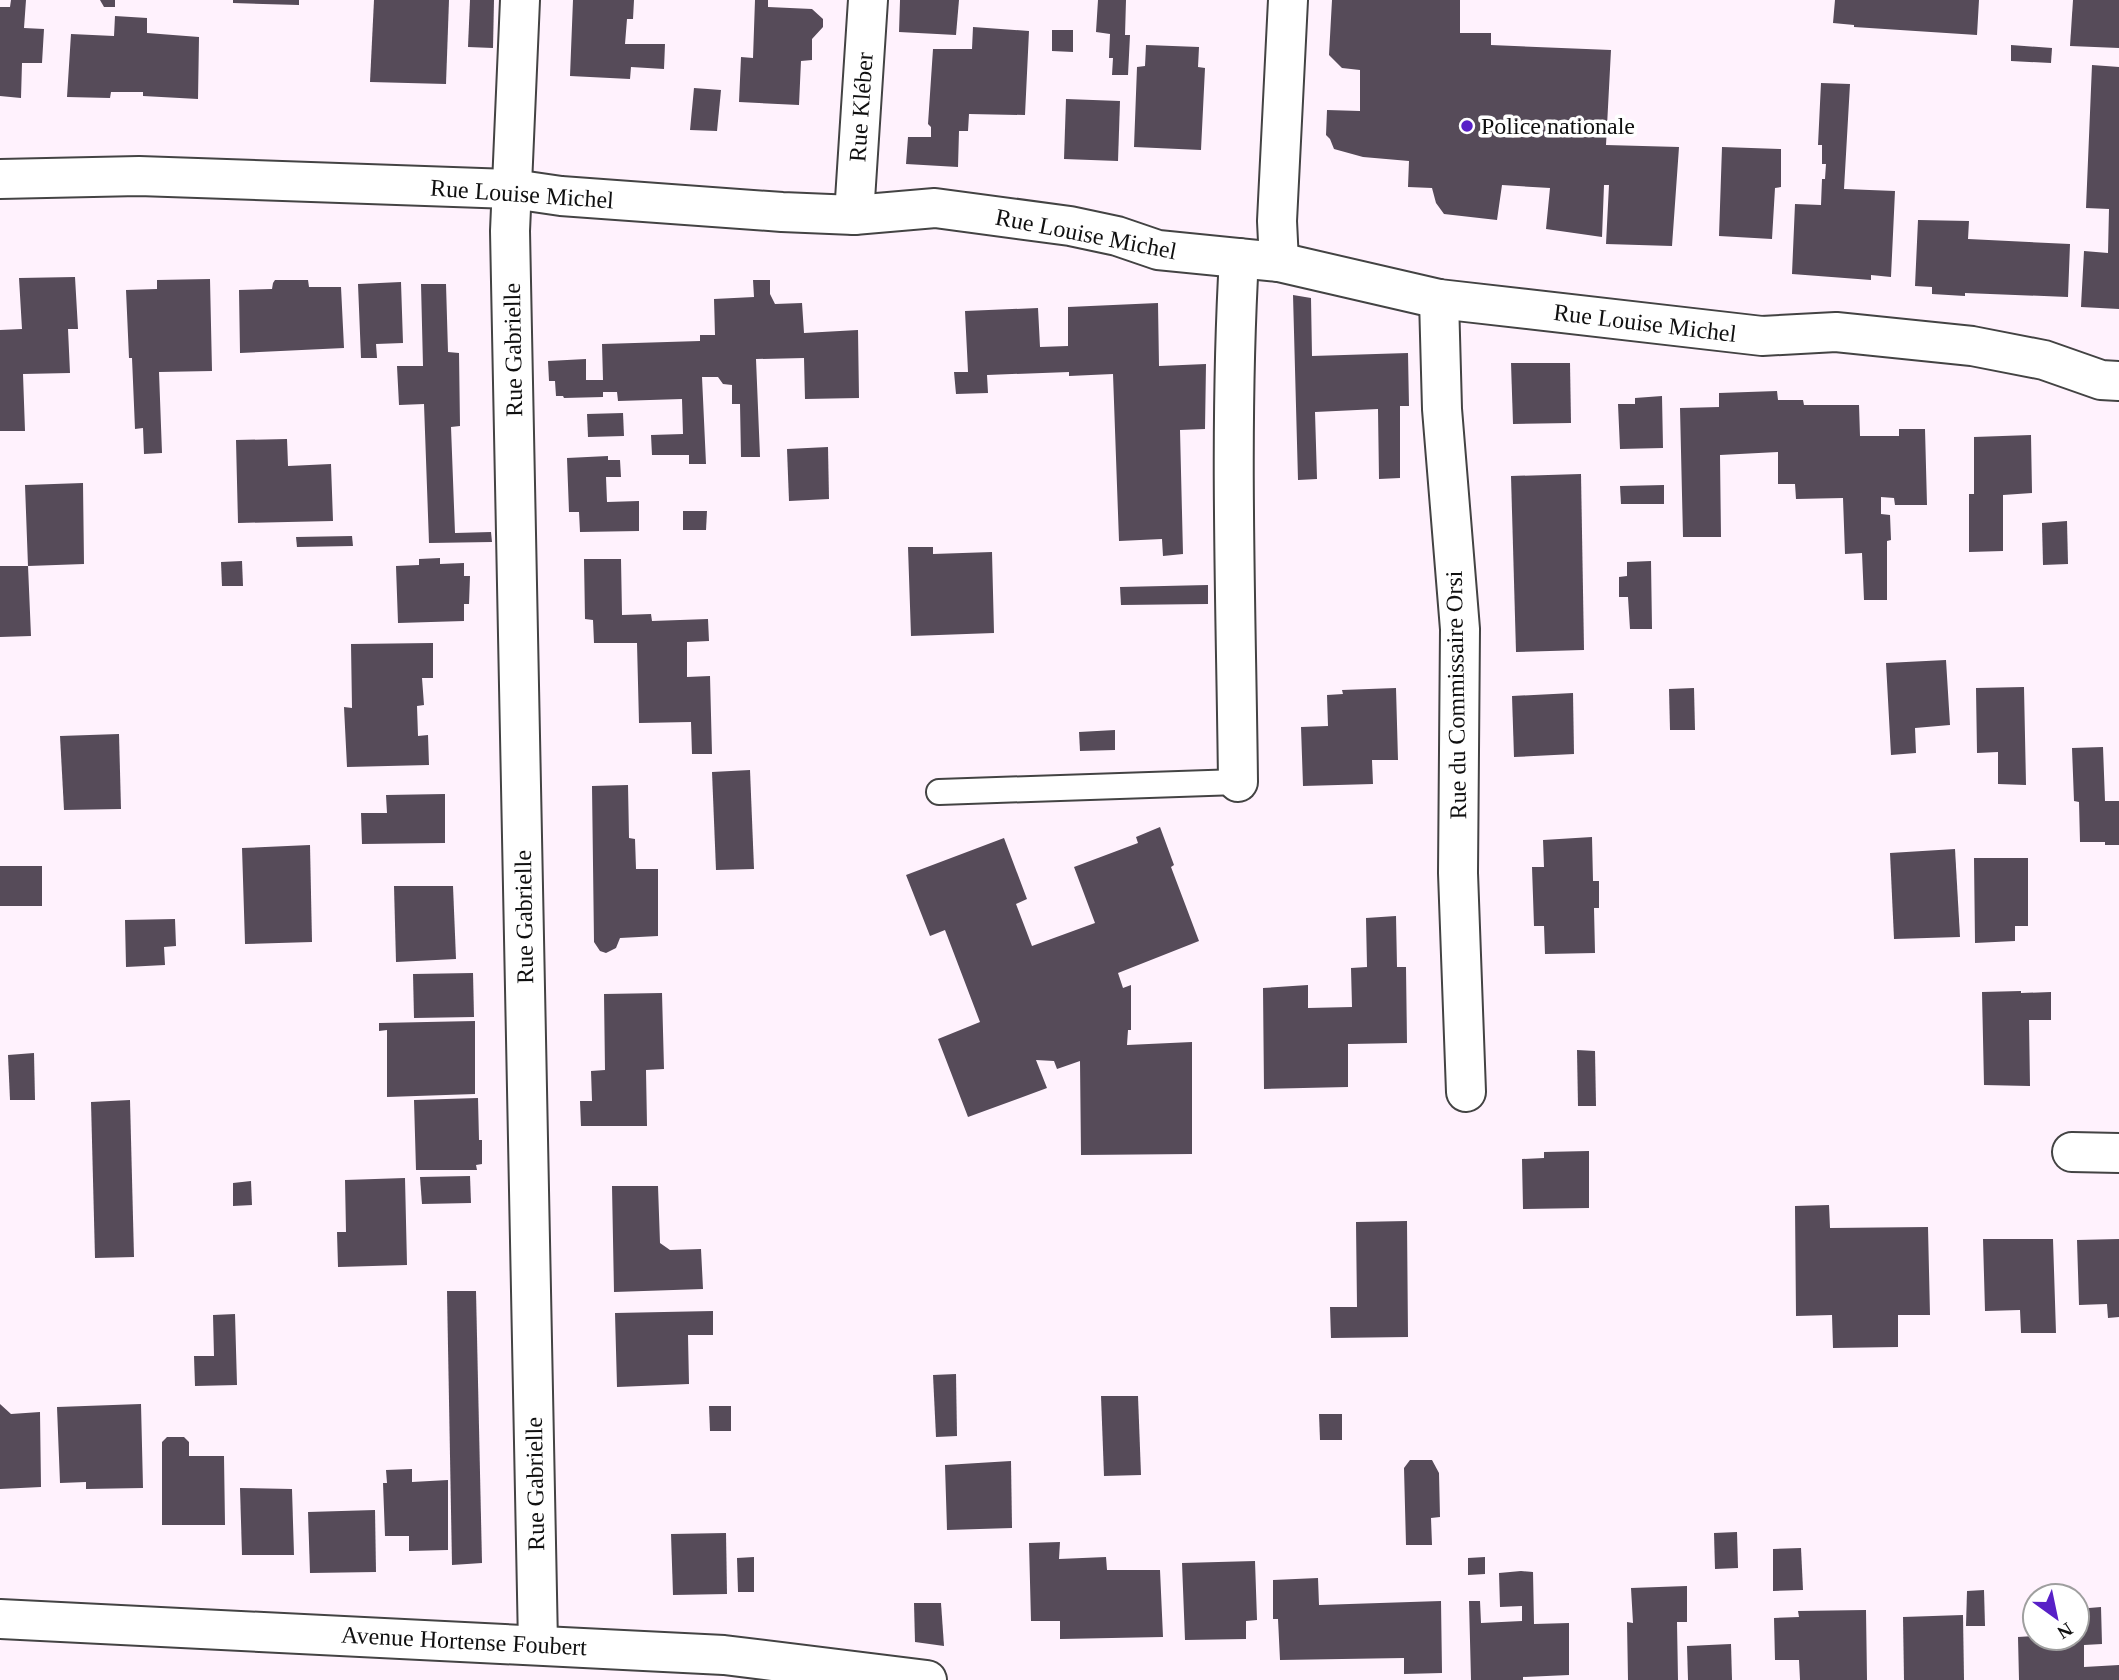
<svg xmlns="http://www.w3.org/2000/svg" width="2119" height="1680" font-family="Georgia,serif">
	<rect width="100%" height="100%" fill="#fff2fd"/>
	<g fill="#564b59">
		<path d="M 11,0 L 26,0 L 24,28 L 44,29 L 42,63 L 22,63 L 21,98 L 0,96 L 0,7 L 10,7 Z"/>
		<path d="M 100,0 L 115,0 L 115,7 L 104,7 Z"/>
		<path d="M 233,0 L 299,0 L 299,5 L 233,3 Z"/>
		<path d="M 374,0 L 449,0 L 446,84 L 370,82 Z"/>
		<path d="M 470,0 L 494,0 L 493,48 L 468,47 Z"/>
		<path d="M 573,0 L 634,0 L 633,19 L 627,19 L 625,44 L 665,44 L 664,69 L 631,67 L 630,79 L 570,76 Z"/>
		<path d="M 755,0 L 768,0 L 768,7 L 812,9 L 823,19 L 823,27 L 812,39 L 812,60 L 801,61 L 799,105 L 739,102 L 741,57 L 753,58 Z"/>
		<path d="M 900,0 L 959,0 L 956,35 L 899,32 Z"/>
		<path d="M 1098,0 L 1126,0 L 1125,35 L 1130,35 L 1128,75 L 1112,75 L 1113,58 L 1109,58 L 1110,34 L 1096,32 Z"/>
		<path d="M 1332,0 L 1460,0 L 1460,33 L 1491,33 L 1491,45 L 1611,50 L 1606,145 L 1679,147 L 1672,246 L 1606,244 L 1609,185 L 1604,185 L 1602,237 L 1546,229 L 1550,188 L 1502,185 L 1497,220 L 1444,214 L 1436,203 L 1432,188 L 1408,187 L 1409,161 L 1363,157 L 1334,149 L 1330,139 L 1326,135 L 1327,110 L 1360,111 L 1360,70 L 1342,68 L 1329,55 Z"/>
		<path d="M 1835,0 L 1979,0 L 1977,35 L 1854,27 L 1854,25 L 1833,23 Z"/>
		<path d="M 2073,0 L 2119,0 L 2119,48 L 2070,46 Z"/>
		<path d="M 115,16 L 147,18 L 147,33 L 199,37 L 198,99 L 143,96 L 143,92 L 111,92 L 110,98 L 67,97 L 71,34 L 114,36 Z"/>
		<path d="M 973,27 L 1029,31 L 1025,115 L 969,114 L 968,131 L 959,131 L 958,167 L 906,164 L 908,137 L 931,137 L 931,127 L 928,124 L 933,49 L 972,49 Z"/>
		<path d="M 1052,30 L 1073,30 L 1073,52 L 1052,51 Z"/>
		<path d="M 1146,45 L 1199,47 L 1198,67 L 1205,68 L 1201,150 L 1134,147 L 1137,67 L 1145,66 Z"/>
		<path d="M 2011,45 L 2052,48 L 2051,63 L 2011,61 Z"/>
		<path d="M 2092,65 L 2119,67 L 2119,309 L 2081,307 L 2084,251 L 2108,253 L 2109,209 L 2086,208 Z"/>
		<path d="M 1821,83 L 1850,84 L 1844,189 L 1895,191 L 1891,277 L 1871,275 L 1871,280 L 1792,274 L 1795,204 L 1821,205 L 1822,179 L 1825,179 L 1826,164 L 1822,164 L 1822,145 L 1818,145 Z"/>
		<path d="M 694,88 L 721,90 L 717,131 L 690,130 Z"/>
		<path d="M 1066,99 L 1120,101 L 1118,161 L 1064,159 Z"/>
		<path d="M 1722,147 L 1781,149 L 1781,187 L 1775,188 L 1772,239 L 1719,236 Z"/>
		<path d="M 1918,220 L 1969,221 L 1968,239 L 2070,244 L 2068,297 L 1965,293 L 1965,296 L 1932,294 L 1932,287 L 1915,286 Z"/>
		<path d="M 75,277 L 78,329 L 68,329 L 70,373 L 23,374 L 25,431 L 0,431 L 0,330 L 22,329 L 19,278 Z"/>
		<path d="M 210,279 L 212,371 L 159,372 L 162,453 L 144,454 L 143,428 L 135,429 L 132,358 L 129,358 L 126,290 L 157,289 L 157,280 Z"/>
		<path d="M 275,280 L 308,280 L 309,287 L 341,287 L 344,348 L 240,353 L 239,290 L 272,289 L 273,283 Z"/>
		<path d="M 753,280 L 770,280 L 770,294 L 775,304 L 802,303 L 804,333 L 858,330 L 859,398 L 805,399 L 804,358 L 756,359 L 760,457 L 741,457 L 740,404 L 732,404 L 732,385 L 723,384 L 718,377 L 702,377 L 706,464 L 689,464 L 689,455 L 652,455 L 651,435 L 683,434 L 682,399 L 618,401 L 617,392 L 603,392 L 603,397 L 564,398 L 563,396 L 556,396 L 555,381 L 549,381 L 548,361 L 586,359 L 586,380 L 603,380 L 602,344 L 700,341 L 700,335 L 715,335 L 714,299 L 754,297 Z"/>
		<path d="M 401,282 L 403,343 L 376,344 L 377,358 L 361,358 L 358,284 Z"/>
		<path d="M 421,284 L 446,284 L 448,352 L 459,353 L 460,426 L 451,427 L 455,533 L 491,532 L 492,542 L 429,543 L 424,404 L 399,405 L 397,366 L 423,366 Z"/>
		<path d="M 1293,295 L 1311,298 L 1312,356 L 1408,353 L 1409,406 L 1400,406 L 1400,478 L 1379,479 L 1378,409 L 1315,412 L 1317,479 L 1298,480 Z"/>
		<path d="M 1158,303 L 1159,366 L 1206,364 L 1205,429 L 1180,430 L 1183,554 L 1163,556 L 1162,539 L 1119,541 L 1113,374 L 1069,376 L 1069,372 L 987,375 L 988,393 L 956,394 L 954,372 L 968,372 L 965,311 L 1038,308 L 1040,347 L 1068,346 L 1068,307 Z"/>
		<path d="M 1511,363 L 1570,363 L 1571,423 L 1513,424 Z"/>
		<path d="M 1777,391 L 1778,400 L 1803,400 L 1804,405 L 1859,405 L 1860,436 L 1899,436 L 1899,429 L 1925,429 L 1927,505 L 1895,505 L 1894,498 L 1881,497 L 1881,514 L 1890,515 L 1891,540 L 1887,541 L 1887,600 L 1864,600 L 1862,553 L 1845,554 L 1843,498 L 1796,499 L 1795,484 L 1778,484 L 1778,452 L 1720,455 L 1721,537 L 1683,537 L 1680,408 L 1719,407 L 1719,393 Z"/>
		<path d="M 1662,396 L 1663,448 L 1620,449 L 1618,404 L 1635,404 L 1635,398 Z"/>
		<path d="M 623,413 L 624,436 L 588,437 L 587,414 Z"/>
		<path d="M 2031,435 L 2032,493 L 2003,495 L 2003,551 L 1969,552 L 1969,494 L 1974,494 L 1974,437 Z"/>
		<path d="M 287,439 L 288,466 L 331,464 L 333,521 L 238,523 L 236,440 Z"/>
		<path d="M 828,447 L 829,499 L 789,501 L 787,449 Z"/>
		<path d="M 608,456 L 608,460 L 620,460 L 621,477 L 606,477 L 607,502 L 639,501 L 639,531 L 580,532 L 579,512 L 569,512 L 567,458 Z"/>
		<path d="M 1581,474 L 1584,650 L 1516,652 L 1511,476 Z"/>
		<path d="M 83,483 L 84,564 L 28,566 L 31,636 L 0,637 L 0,566 L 28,566 L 25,485 Z"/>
		<path d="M 1664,485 L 1664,504 L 1621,504 L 1620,486 Z"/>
		<path d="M 683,511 L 707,511 L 706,530 L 683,530 Z"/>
		<path d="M 2067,521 L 2068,564 L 2043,565 L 2042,523 Z"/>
		<path d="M 352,536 L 353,546 L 297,547 L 296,537 Z"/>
		<path d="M 908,547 L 933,547 L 933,554 L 992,552 L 994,633 L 911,636 Z"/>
		<path d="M 440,558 L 440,564 L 464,563 L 464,576 L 470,576 L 469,604 L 464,604 L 464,621 L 398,623 L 396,566 L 419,565 L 419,559 Z"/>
		<path d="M 584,559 L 621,559 L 622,615 L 651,614 L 652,621 L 708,619 L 709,641 L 687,642 L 687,677 L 710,676 L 712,754 L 692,754 L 691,722 L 639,723 L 637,643 L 594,643 L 593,620 L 585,619 Z"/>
		<path d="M 242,561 L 243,586 L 222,586 L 221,562 Z"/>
		<path d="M 1651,561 L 1652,629 L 1630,629 L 1628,597 L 1619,597 L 1619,577 L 1627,576 L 1627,562 Z"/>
		<path d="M 1208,585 L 1208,604 L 1121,605 L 1120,587 Z"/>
		<path d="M 433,643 L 433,678 L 422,678 L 424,705 L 417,706 L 418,736 L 428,735 L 429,765 L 347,767 L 344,707 L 352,708 L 351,644 Z"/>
		<path d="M 1946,660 L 1950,725 L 1915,728 L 1916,753 L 1891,755 L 1886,663 Z"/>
		<path d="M 2024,687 L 2026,785 L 1998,784 L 1998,752 L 1977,753 L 1976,688 Z"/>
		<path d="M 1396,688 L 1398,760 L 1372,760 L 1373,784 L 1303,786 L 1301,727 L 1328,726 L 1327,695 L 1343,694 L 1342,690 Z"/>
		<path d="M 1694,688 L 1695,730 L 1670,730 L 1669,689 Z"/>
		<path d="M 1573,693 L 1574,754 L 1514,757 L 1512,696 Z"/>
		<path d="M 1115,730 L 1115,750 L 1080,751 L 1079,732 Z"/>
		<path d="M 119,734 L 121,809 L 64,810 L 60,736 Z"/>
		<path d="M 2103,747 L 2105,801 L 2119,801 L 2119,845 L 2105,845 L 2105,842 L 2080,842 L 2079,802 L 2074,801 L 2072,748 Z"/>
		<path d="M 750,770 L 754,869 L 716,870 L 712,772 Z"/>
		<path d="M 628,785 L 629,838 L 635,839 L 636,869 L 658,869 L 658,936 L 620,938 L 616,948 L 606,953 L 600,951 L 594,942 L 592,786 Z"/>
		<path d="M 445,794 L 445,843 L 362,844 L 361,813 L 387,813 L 386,795 Z"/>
		<path d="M 1160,827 L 1174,865 L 1171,867 L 1199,941 L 1118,973 L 1123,988 L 1131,985 L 1131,1030 L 1128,1030 L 1127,1045 L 1192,1042 L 1192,1154 L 1081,1155 L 1080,1061 L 1057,1069 L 1054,1061 L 1036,1060 L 1047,1088 L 968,1117 L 938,1039 L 980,1022 L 945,930 L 930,936 L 906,875 L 1004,838 L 1027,899 L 1016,904 L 1032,946 L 1095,923 L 1074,867 L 1138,843 L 1136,837 Z"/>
		<path d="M 1592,837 L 1593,881 L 1599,881 L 1599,908 L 1594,908 L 1595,953 L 1545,954 L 1544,926 L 1534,926 L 1532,867 L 1544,867 L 1543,840 Z"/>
		<path d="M 310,845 L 312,942 L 245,944 L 242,848 Z"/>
		<path d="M 1955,849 L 1960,937 L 1894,939 L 1890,853 Z"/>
		<path d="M 1974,858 L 2028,858 L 2028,926 L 2015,926 L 2015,941 L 1975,943 Z"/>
		<rect x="0" y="866" width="42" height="40"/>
		<path d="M 394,886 L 453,886 L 456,959 L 396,962 Z"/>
		<path d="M 1396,916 L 1397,967 L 1406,967 L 1407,1043 L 1348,1044 L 1348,1087 L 1264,1089 L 1263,988 L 1308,985 L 1308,1008 L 1352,1007 L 1351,968 L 1367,967 L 1366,918 Z"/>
		<path d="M 175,919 L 176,946 L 164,947 L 165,965 L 126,967 L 125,920 Z"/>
		<path d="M 473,973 L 474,1017 L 414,1018 L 413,974 Z"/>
		<path d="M 2021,991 L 2021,993 L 2051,992 L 2051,1020 L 2029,1020 L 2030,1086 L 1984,1085 L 1982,992 Z"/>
		<path d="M 662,993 L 664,1069 L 646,1070 L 647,1126 L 581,1126 L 580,1101 L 592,1101 L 591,1071 L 605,1070 L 604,994 Z"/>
		<path d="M 475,1021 L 475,1094 L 387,1097 L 387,1030 L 379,1031 L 379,1023 Z"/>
		<path d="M 1577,1050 L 1595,1051 L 1596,1106 L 1578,1106 Z"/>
		<path d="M 34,1053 L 35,1100 L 10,1100 L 8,1055 Z"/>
		<path d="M 478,1098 L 479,1140 L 482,1140 L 482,1164 L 476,1165 L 477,1170 L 416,1170 L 414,1100 Z"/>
		<path d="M 130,1100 L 134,1257 L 95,1258 L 91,1102 Z"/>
		<path d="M 1589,1151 L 1589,1208 L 1523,1209 L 1522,1159 L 1544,1158 L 1544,1152 Z"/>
		<path d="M 470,1176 L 471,1203 L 422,1204 L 420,1177 Z"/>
		<path d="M 405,1178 L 407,1265 L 338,1267 L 337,1232 L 346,1232 L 345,1180 Z"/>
		<path d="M 251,1181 L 252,1205 L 233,1206 L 233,1183 Z"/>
		<path d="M 612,1186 L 658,1186 L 660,1243 L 670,1250 L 701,1249 L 703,1289 L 614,1292 Z"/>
		<path d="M 1829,1205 L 1830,1228 L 1928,1227 L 1930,1315 L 1898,1315 L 1898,1347 L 1833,1348 L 1832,1315 L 1796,1316 L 1795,1206 Z"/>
		<path d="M 1407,1221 L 1408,1337 L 1331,1338 L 1330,1307 L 1357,1307 L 1356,1222 Z"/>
		<path d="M 1983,1239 L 2053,1239 L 2056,1333 L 2021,1333 L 2020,1310 L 1985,1311 Z"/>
		<path d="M 2119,1239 L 2119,1317 L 2108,1318 L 2107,1304 L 2079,1305 L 2077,1240 Z"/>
		<path d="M 447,1291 L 476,1291 L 482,1563 L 452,1565 Z"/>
		<path d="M 713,1311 L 713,1335 L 688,1335 L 689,1384 L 617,1387 L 615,1313 Z"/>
		<path d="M 235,1314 L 237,1385 L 195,1386 L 194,1356 L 214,1356 L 213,1315 Z"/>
		<path d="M 956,1374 L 957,1436 L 936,1437 L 933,1375 Z"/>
		<path d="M 1101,1396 L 1138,1396 L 1141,1475 L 1104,1476 Z"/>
		<path d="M 0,1404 L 11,1414 L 40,1412 L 41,1487 L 0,1489 Z"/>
		<path d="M 141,1404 L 143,1488 L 86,1489 L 86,1482 L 60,1483 L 57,1407 Z"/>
		<path d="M 709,1406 L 731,1406 L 731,1431 L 710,1431 Z"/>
		<path d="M 1319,1414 L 1342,1414 L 1342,1440 L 1320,1440 Z"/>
		<path d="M 167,1437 L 184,1437 L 189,1442 L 189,1456 L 224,1456 L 225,1525 L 162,1525 L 162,1442 Z"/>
		<path d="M 1410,1460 L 1432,1460 L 1439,1473 L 1440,1517 L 1431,1518 L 1432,1545 L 1406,1545 L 1404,1468 Z"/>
		<path d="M 1011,1461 L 1012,1528 L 947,1530 L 945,1465 Z"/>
		<path d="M 412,1469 L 412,1482 L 448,1480 L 448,1550 L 409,1551 L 409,1536 L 385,1536 L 383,1483 L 387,1483 L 386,1470 Z"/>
		<path d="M 240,1488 L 292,1489 L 294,1555 L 242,1555 Z"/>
		<path d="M 375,1510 L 376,1572 L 310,1573 L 308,1512 Z"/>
		<path d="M 1737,1532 L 1738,1568 L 1715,1569 L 1714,1533 Z"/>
		<path d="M 726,1533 L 727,1594 L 673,1595 L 671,1534 Z"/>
		<path d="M 1060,1542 L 1059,1559 L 1106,1557 L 1107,1570 L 1160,1570 L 1163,1637 L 1060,1639 L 1060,1621 L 1031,1621 L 1029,1543 Z"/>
		<path d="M 1801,1548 L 1803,1590 L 1773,1591 L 1773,1549 Z"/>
		<path d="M 754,1557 L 754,1592 L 738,1592 L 737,1558 Z"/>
		<path d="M 1485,1557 L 1485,1574 L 1468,1575 L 1468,1558 Z"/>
		<path d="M 1255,1561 L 1257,1620 L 1246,1621 L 1246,1639 L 1185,1640 L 1182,1563 Z"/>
		<path d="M 1521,1571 L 1533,1572 L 1534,1624 L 1569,1623 L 1569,1675 L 1523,1677 L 1523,1680 L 1471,1680 L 1469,1601 L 1480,1601 L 1481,1623 L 1522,1621 L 1522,1606 L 1500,1607 L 1499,1573 Z"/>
		<path d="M 1318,1578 L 1319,1605 L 1441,1601 L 1442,1673 L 1404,1674 L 1404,1658 L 1280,1660 L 1278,1619 L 1273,1619 L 1273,1580 Z"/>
		<path d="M 1687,1586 L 1687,1622 L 1677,1622 L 1678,1680 L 1628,1680 L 1627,1622 L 1633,1623 L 1631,1588 Z"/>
		<path d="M 1984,1590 L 1985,1626 L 1966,1626 L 1967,1591 Z"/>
		<path d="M 914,1603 L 941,1603 L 944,1646 L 915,1642 Z"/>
		<path d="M 2101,1607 L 2102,1644 L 2084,1645 L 2084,1667 L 2119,1665 L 2119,1680 L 2019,1680 L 2018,1637 L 2035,1636 L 2035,1638 L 2077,1638 L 2077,1609 Z"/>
		<path d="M 1866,1610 L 1867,1680 L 1800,1680 L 1799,1660 L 1775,1660 L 1774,1618 L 1799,1617 L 1798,1611 Z"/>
		<path d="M 1963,1615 L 1964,1680 L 1904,1680 L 1903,1617 Z"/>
		<path d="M 1731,1644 L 1732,1680 L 1688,1680 L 1687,1646 Z"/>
	</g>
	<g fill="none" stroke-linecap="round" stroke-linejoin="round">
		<g stroke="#434343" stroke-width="28">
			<path id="service" d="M 939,792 L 1238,782"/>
		</g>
		<g stroke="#434343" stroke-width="42">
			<g id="minor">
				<path d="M 520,0 L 510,231 L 538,1644"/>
				<path d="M 0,179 L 139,176 L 513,189 L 561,196 L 782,212 L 854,215 L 935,208 L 1070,226 L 1117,236 L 1158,250 L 1279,262 L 1439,299 L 1762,336 L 1836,332 L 1972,346 L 2044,360 L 2101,380 L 2119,381"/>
				<path d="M 854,215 L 868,0"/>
				<path d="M 1279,262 L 1277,221 L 1288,0"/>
				<path d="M 1439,299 L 1442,409 L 1460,629 L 1458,873 L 1466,1092"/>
				<path d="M 1238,782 C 1236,607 1229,432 1239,258"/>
				<path d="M 2072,1152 L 2119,1153"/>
				<path d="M 0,1619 L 724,1655 L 927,1680"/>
			</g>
		</g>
		<use href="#service" stroke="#fff" stroke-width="24"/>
		<use href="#minor" stroke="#fff" stroke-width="38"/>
	</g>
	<circle fill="#5820c7" stroke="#fff" stroke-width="2.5" cx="1467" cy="126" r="7"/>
	<g text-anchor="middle" stroke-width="7" stroke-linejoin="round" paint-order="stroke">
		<g font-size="24" fill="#101010" stroke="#fff">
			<text transform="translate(861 107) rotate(-86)" y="8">Rue Kléber</text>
			<text transform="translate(522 194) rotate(4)" y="8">Rue Louise Michel</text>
			<text transform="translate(1086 234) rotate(11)" y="8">Rue Louise Michel</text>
			<text transform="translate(1645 323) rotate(7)" y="8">Rue Louise Michel</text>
			<text transform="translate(513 350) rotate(-91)" y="8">Rue Gabrielle</text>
			<text transform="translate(1456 695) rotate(-91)" y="8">Rue du Commissaire Orsi</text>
			<text transform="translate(524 917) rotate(-91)" y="8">Rue Gabrielle</text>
			<text transform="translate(535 1484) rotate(-91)" y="8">Rue Gabrielle</text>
			<text transform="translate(464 1641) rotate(3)" y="8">Avenue Hortense Foubert</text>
		</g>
		<g font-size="24" fill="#101010" stroke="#fff" text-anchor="start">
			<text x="1481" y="134">Police nationale</text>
		</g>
	</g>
	<g transform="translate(2056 1617) rotate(147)"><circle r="33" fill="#ffffff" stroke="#9f9f9f" stroke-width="2"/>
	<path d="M0-5L12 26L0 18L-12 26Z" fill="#5820c7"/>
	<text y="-10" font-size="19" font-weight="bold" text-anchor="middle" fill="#101010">N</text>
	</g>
</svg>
